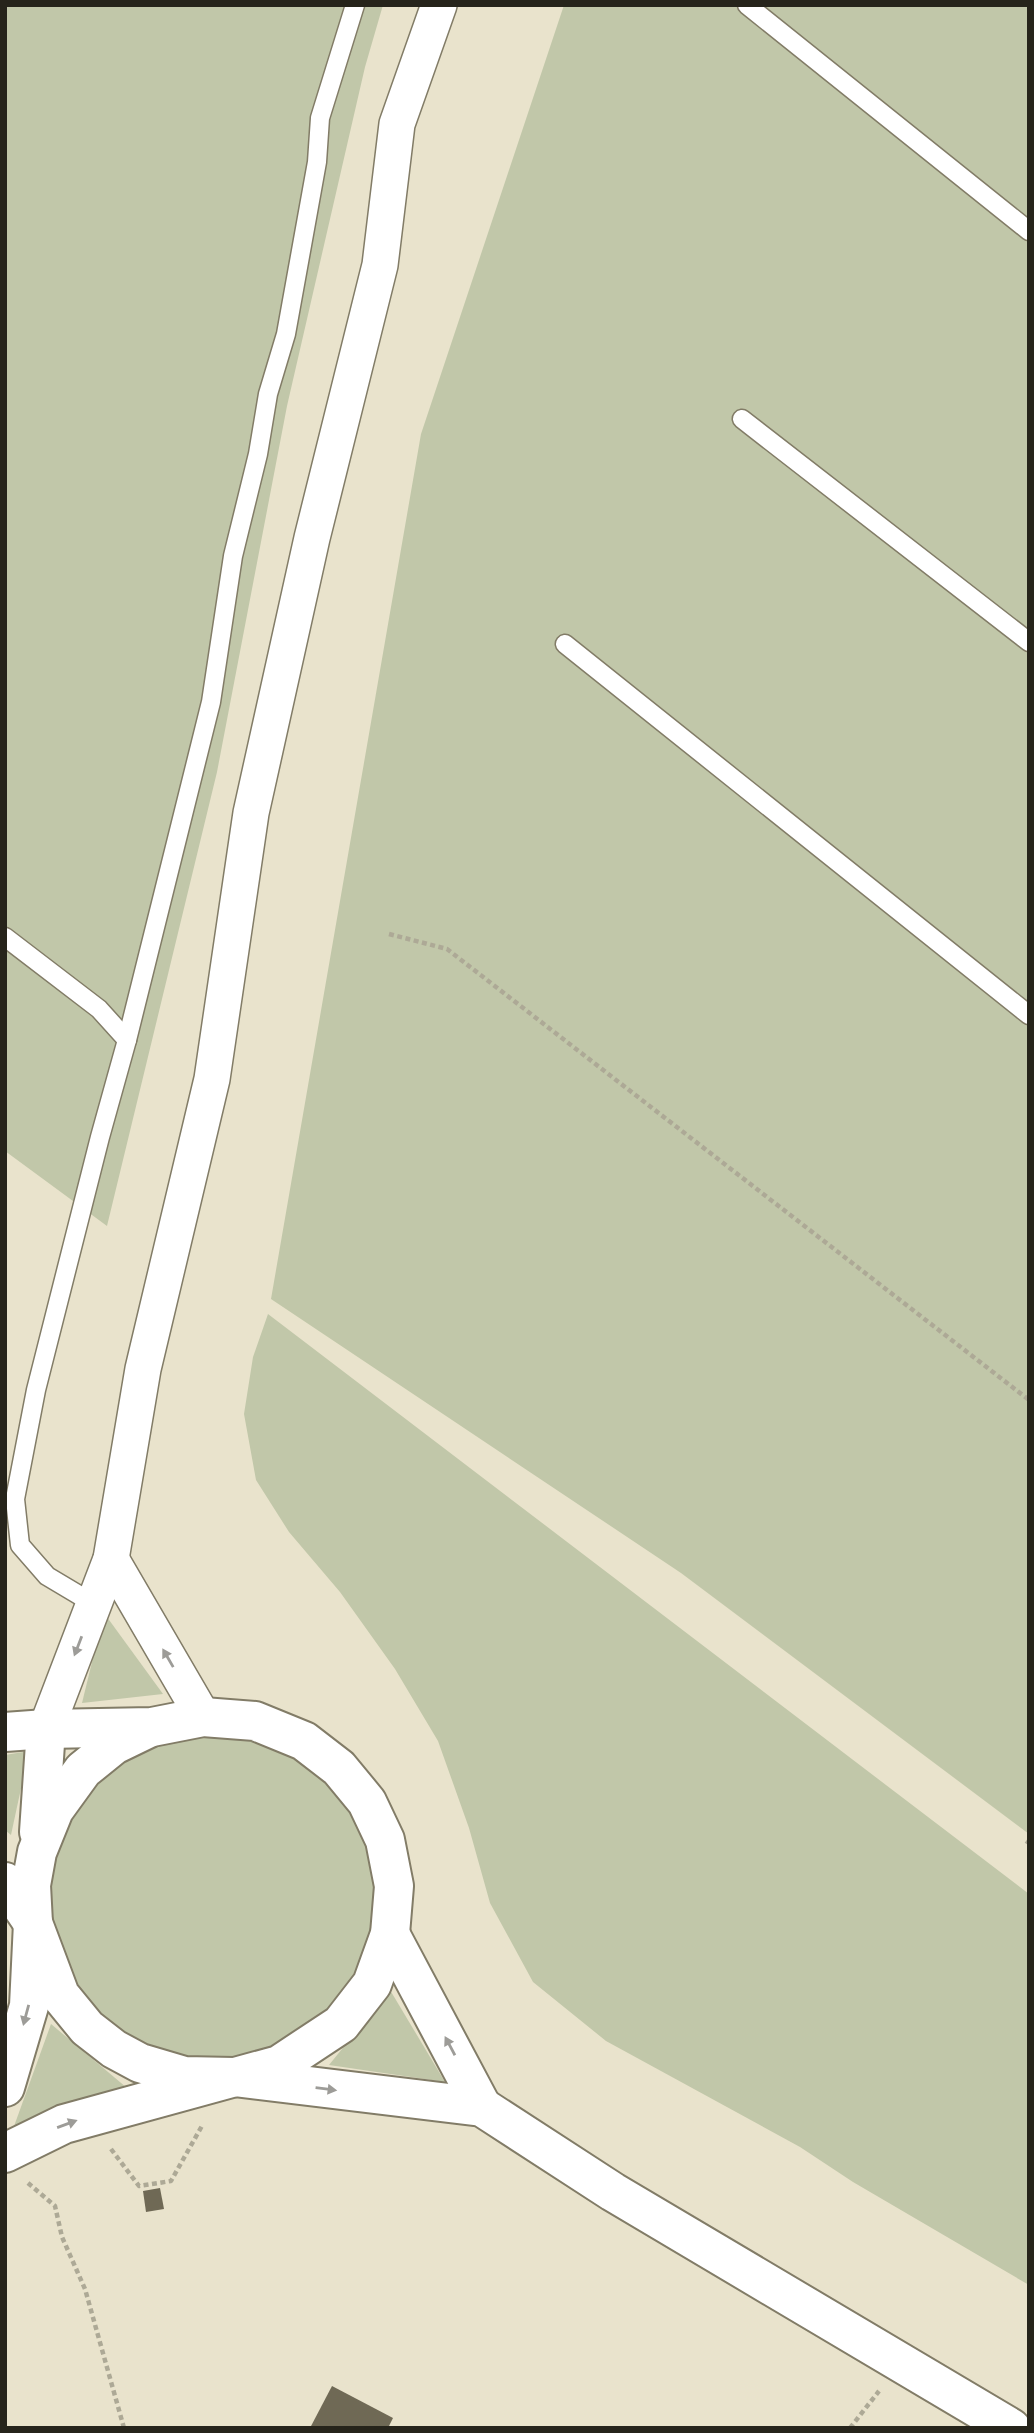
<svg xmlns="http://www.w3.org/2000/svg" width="1034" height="2433" font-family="Raleway,sans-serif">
	<rect width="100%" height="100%" fill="#e9e3cc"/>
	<g fill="#c1c7a9">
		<path d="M 5,5 L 383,5 L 365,67 L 287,406 L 217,772 L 107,1226 L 5,1151 Z"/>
		<path d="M 564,5 L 1029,5 L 1029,1834 L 681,1573 L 271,1299 L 421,434 Z"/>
		<path d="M 268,1314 L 1029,1894 L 1029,2285 L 853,2182 L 800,2147 L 606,2041 L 533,1982 L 490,1903 L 469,1828 L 438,1741 L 395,1669 L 340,1592 L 289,1532 L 256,1480 L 244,1414 L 253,1357 Z"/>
		<path d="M 104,1613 L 163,1694 L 82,1703 Z"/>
		<circle cx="211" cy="1896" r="164"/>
		<path d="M 29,1751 L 11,1835 L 5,1830 L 5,1755 Z"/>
		<path d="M 390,1990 L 445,2082 L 329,2065 Z"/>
		<path d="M 51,2024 L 127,2088 L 13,2129 Z"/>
	</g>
	<g fill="#6f6955">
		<path d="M 160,2188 L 164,2209 L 146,2212 L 143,2191 Z"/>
		<path d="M 332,2386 L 393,2418 L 388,2428 L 310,2428 Z"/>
	</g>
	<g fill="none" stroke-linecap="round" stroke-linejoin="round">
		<g stroke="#827c67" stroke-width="21">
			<g id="service">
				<path d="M 747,5 L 1029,231"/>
				<path d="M 742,419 L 1029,642"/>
				<path d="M 565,644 L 1029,1015"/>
				<path d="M 5,937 L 99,1009 L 127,1040 L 100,1137 L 36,1390 L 15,1499 L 20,1545 L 47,1576 L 94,1604"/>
				<path d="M 127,1040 L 211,702 L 233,556 L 258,454 L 268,394 L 286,334 L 317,162 L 320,118 L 355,5"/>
			</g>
		</g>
		<g stroke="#827c67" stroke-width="38">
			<g id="minor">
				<path d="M 111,1559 L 203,1717"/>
				<path d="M 46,1729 L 111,1559 L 143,1369 L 212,1079 L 251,813 L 312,538 L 380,265 L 397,124 L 439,5"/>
			</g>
		</g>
		<g stroke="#827c67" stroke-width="42">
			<g id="tertiary">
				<path d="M 5,1732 L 46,1729 L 152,1727 L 203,1717 L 255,1721 L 304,1741 L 339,1768 L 367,1802 L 385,1840 L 394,1886 L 390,1934 L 372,1984 L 341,2024 L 279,2065 L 64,2124 L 5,2153"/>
				<path d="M 39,1832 L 46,1729"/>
				<path d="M 5,1882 L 33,1923 L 60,1995 L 87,2028 L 114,2049 L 140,2063 L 184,2076 L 234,2077 L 482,2107 L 613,2192 L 1011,2428"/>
				<path d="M 390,1934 L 482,2107"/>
				<path d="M 5,2087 L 29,2006 L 33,1923 L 31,1885 L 37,1852 L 54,1810 L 83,1770 L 114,1745 L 147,1729"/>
			</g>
		</g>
		<g stroke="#ada996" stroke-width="4.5" stroke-dasharray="5 3.5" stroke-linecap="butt">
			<path d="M 389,934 L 447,949 L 1029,1400"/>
			<path d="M 1026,1841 L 1029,1843"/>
			<path d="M 111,2149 L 139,2186 L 171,2181 L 203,2124"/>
			<path d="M 28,2183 L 55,2206 L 62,2237 L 85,2289 L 124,2428"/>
			<path d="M 850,2428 L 879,2391"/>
		</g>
		<use href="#service" stroke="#fff" stroke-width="18"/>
		<use href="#minor" stroke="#fff" stroke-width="35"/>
		<use href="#tertiary" stroke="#fff" stroke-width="38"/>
	</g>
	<defs><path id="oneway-solid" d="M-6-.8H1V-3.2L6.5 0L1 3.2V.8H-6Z" transform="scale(1.75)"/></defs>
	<g fill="#9d9c98">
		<use href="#oneway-solid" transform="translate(78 1646) rotate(111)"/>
		<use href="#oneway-solid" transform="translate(168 1658) rotate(-120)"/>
		<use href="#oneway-solid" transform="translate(26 2015) rotate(105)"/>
		<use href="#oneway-solid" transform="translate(450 2046) rotate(-118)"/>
		<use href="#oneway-solid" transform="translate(326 2089) rotate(7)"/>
		<use href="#oneway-solid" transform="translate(67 2124) rotate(-20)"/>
	</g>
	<rect width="1034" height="2433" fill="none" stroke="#26241b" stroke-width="14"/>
</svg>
